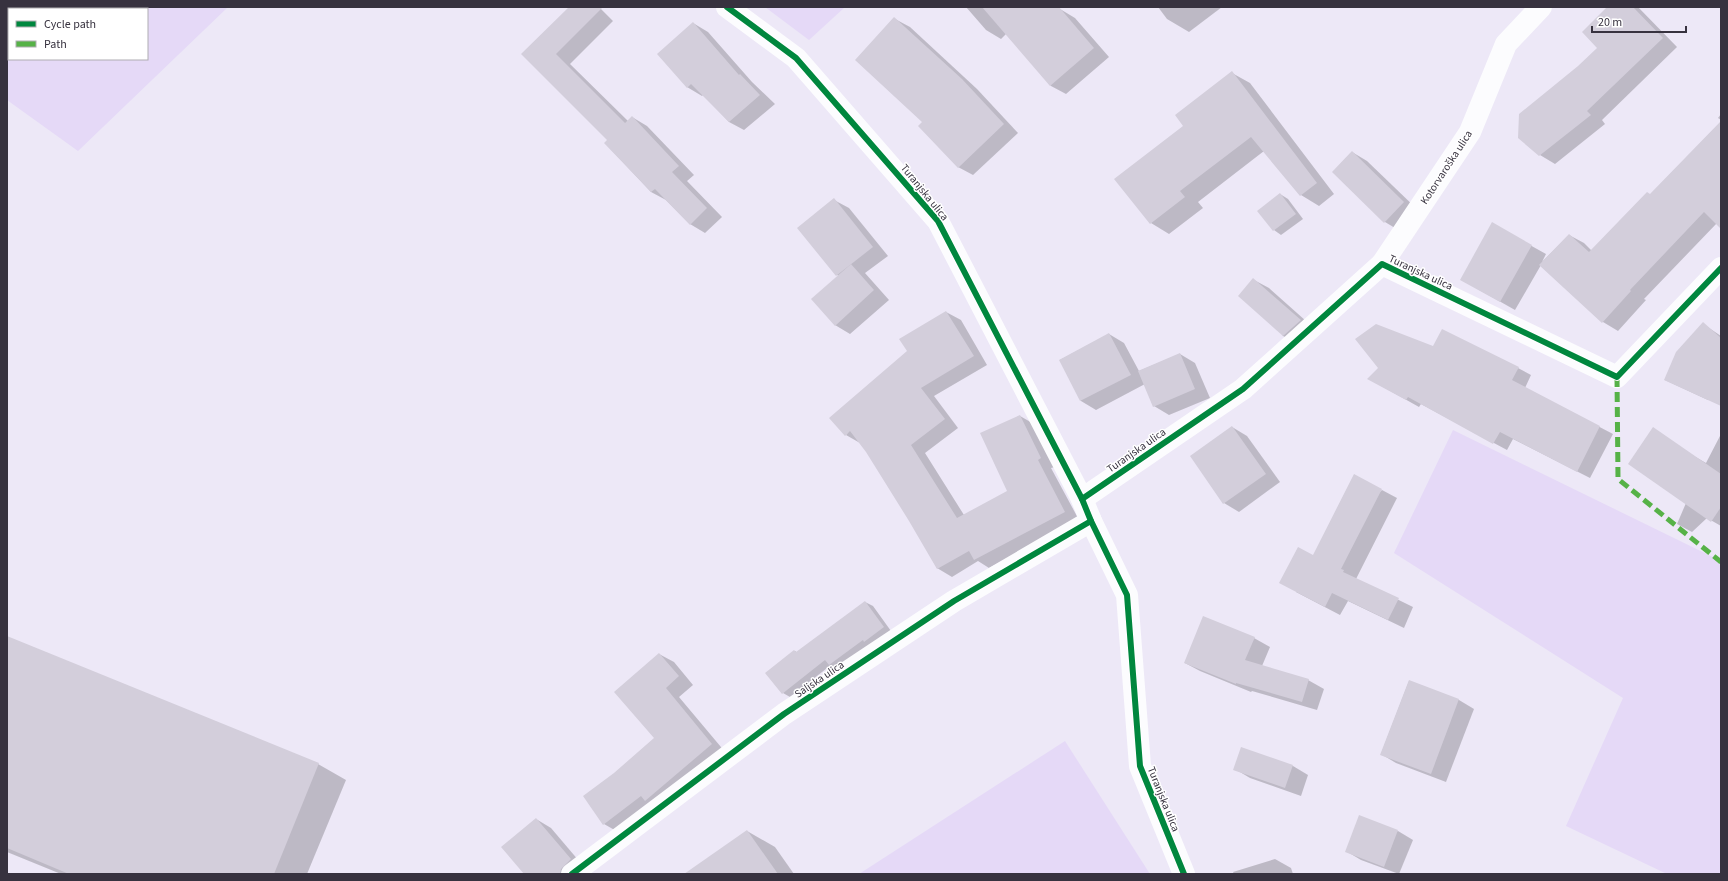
<svg xmlns="http://www.w3.org/2000/svg" width="1728" height="881" font-family="'Source Sans 3',sans-serif">
	<rect width="100%" height="100%" fill="#ede8f7"/>
	<g fill="#e5d9f7" fill-rule="evenodd">
		<path d="M 7,7 L 228,7 L 78,151 L 7,100 ZM 9,9 L 147,9 L 147,59 L 9,59 Z"/>
		<path d="M 765,7 L 845,7 L 809,40 Z"/>
		<path d="M 1453,430 L 1721,561 L 1721,874 L 1667,874 L 1566,826 L 1623,698 L 1394,553 Z"/>
		<path d="M 1065,741 L 1150,874 L 859,874 Z"/>
	</g>
	<g fill="#0003">
		<path d="M 570,7 L 599,7 L 613,21 L 570,64 L 628,121 L 632,117 L 647,126 L 694,175 L 687,181 L 722,217 L 705,233 L 690,224 L 666,200 L 651,192 L 605,143 L 608,140 L 523,54 Z"/>
		<path d="M 966,7 L 1049,7 L 1060,9 L 1075,18 L 1109,57 L 1066,94 L 1051,86 L 1006,34 L 1001,39 L 986,30 Z"/>
		<path d="M 1158,7 L 1222,7 L 1189,32 L 1167,19 Z"/>
		<path d="M 1609,7 L 1638,7 L 1677,47 L 1602,120 L 1605,124 L 1555,164 L 1540,155 L 1579,67 L 1599,48 Z"/>
		<path d="M 895,19 L 910,27 L 977,89 L 1018,133 L 973,175 L 958,167 L 924,122 Z"/>
		<path d="M 693,23 L 708,32 L 752,82 L 775,104 L 744,130 L 729,122 L 703,95 L 702,96 L 687,87 Z"/>
		<path d="M 1232,73 L 1250,83 L 1334,194 L 1319,206 L 1301,195 L 1264,151 L 1198,202 L 1203,208 L 1169,234 L 1151,223 L 1184,126 Z"/>
		<path d="M 1721,114 L 1721,120 L 1718,118 Z"/>
		<path d="M 1721,122 L 1721,224 L 1718,222 L 1644,299 L 1646,300 L 1618,331 L 1603,322 L 1541,265 L 1515,310 L 1476,288 L 1492,224 L 1546,254 L 1542,262 L 1569,235 L 1584,243 L 1592,251 L 1650,195 Z"/>
		<path d="M 1352,152 L 1367,161 L 1419,211 L 1400,231 L 1385,222 L 1333,172 Z"/>
		<path d="M 1280,194 L 1288,199 L 1303,219 L 1281,235 L 1274,230 Z"/>
		<path d="M 834,200 L 849,208 L 888,256 L 865,273 L 889,300 L 850,334 L 835,325 L 839,276 L 837,275 Z"/>
		<path d="M 1254,280 L 1269,288 L 1315,329 L 1299,344 L 1283,336 Z"/>
		<path d="M 946,312 L 961,320 L 987,365 L 934,396 L 958,428 L 925,453 L 964,515 L 1009,492 L 1020,416 L 1034,424 L 1055,467 L 1051,468 L 1079,520 L 989,568 L 978,561 L 952,577 L 937,568 L 910,520 L 867,452 L 860,443 L 846,435 L 908,351 Z"/>
		<path d="M 1703,324 L 1721,336 L 1721,386 L 1708,400 L 1665,380 Z"/>
		<path d="M 1109,334 L 1124,343 L 1139,371 L 1180,354 L 1195,363 L 1210,398 L 1169,415 L 1154,406 L 1145,384 L 1096,410 L 1081,401 L 1060,360 Z"/>
		<path d="M 1434,348 L 1518,368 L 1531,375 L 1525,388 L 1613,434 L 1590,478 L 1513,439 L 1507,450 L 1421,404 L 1419,407 L 1369,379 Z"/>
		<path d="M 1232,427 L 1247,436 L 1280,482 L 1239,512 L 1224,503 Z"/>
		<path d="M 1721,434 L 1721,526 L 1707,518 L 1692,532 L 1677,524 L 1686,503 L 1692,455 L 1706,463 Z"/>
		<path d="M 1382,490 L 1397,498 L 1356,579 L 1413,607 L 1404,628 L 1348,601 L 1340,615 L 1296,592 L 1313,556 Z"/>
		<path d="M 865,602 L 873,606 L 891,631 L 837,669 L 831,665 L 790,697 L 783,693 L 795,651 L 798,653 Z"/>
		<path d="M 7,637 L 318,764 L 346,780 L 307,874 L 61,874 L 7,852 Z"/>
		<path d="M 1254,638 L 1270,647 L 1262,666 L 1308,680 L 1324,689 L 1317,710 L 1252,691 L 1251,692 L 1200,671 L 1185,663 Z"/>
		<path d="M 659,654 L 674,662 L 693,685 L 679,697 L 726,753 L 618,832 L 604,824 L 615,774 L 656,738 Z"/>
		<path d="M 1409,681 L 1459,700 L 1474,709 L 1446,782 L 1396,763 L 1381,754 Z"/>
		<path d="M 1293,766 L 1308,775 L 1301,796 L 1250,778 L 1235,769 Z"/>
		<path d="M 536,819 L 551,828 L 585,868 L 579,874 L 525,874 Z"/>
		<path d="M 747,831 L 775,847 L 794,874 L 686,874 Z"/>
		<path d="M 1398,831 L 1413,840 L 1399,874 L 1361,860 L 1346,851 Z"/>
		<path d="M 1275,859 L 1291,868 L 1293,874 L 1234,874 L 1233,872 Z"/>
	</g>
	<g fill="#d3cedb">
		<path d="M 569,7 L 603,7 L 556,54 L 625,123 L 632,116 L 679,166 L 672,172 L 707,208 L 690,225 L 655,189 L 651,192 L 604,143 L 607,140 L 521,54 Z"/>
		<path d="M 982,7 L 1059,7 L 1094,48 L 1050,86 Z"/>
		<path d="M 1607,7 L 1633,7 L 1663,38 L 1587,111 L 1591,115 L 1539,156 L 1518,138 L 1519,114 L 1578,66 L 1597,48 L 1582,32 Z"/>
		<path d="M 894,17 L 962,79 L 1004,124 L 958,168 L 918,126 L 922,122 L 855,60 Z"/>
		<path d="M 693,22 L 739,75 L 740,74 L 760,95 L 729,122 L 691,84 L 687,88 L 657,54 Z"/>
		<path d="M 1232,71 L 1317,183 L 1300,196 L 1251,137 L 1180,191 L 1185,197 L 1150,224 L 1114,179 L 1183,126 L 1175,115 Z"/>
		<path d="M 1721,121 L 1721,229 L 1704,212 L 1630,290 L 1631,291 L 1602,323 L 1539,265 L 1569,234 L 1589,252 L 1647,192 L 1650,194 Z"/>
		<path d="M 1352,151 L 1404,202 L 1384,223 L 1332,172 Z"/>
		<path d="M 1280,193 L 1296,214 L 1273,231 L 1257,211 Z"/>
		<path d="M 834,198 L 873,247 L 836,276 L 797,228 Z"/>
		<path d="M 1492,222 L 1532,245 L 1500,302 L 1460,280 Z"/>
		<path d="M 851,264 L 874,290 L 835,326 L 811,299 Z"/>
		<path d="M 1253,278 L 1301,320 L 1283,336 L 1238,296 Z"/>
		<path d="M 946,311 L 974,356 L 921,388 L 945,419 L 911,445 L 957,518 L 1007,491 L 980,433 L 1020,415 L 1041,458 L 1038,460 L 1065,512 L 974,560 L 969,551 L 937,569 L 909,521 L 866,452 L 850,431 L 845,436 L 829,418 L 907,351 L 899,339 Z"/>
		<path d="M 1703,322 L 1721,338 L 1721,406 L 1664,380 L 1676,352 Z"/>
		<path d="M 1376,324 L 1433,346 L 1442,329 L 1519,367 L 1512,380 L 1600,426 L 1577,472 L 1500,432 L 1493,444 L 1408,397 L 1406,400 L 1367,379 L 1378,368 L 1355,339 Z"/>
		<path d="M 1109,333 L 1131,375 L 1080,401 L 1059,360 Z"/>
		<path d="M 1180,353 L 1195,389 L 1153,407 L 1138,371 Z"/>
		<path d="M 1232,426 L 1266,474 L 1223,504 L 1190,456 Z"/>
		<path d="M 1653,427 L 1721,474 L 1721,507 L 1711,522 L 1628,464 Z"/>
		<path d="M 1354,474 L 1382,489 L 1341,569 L 1344,570 L 1343,572 L 1399,598 L 1388,620 L 1332,593 L 1325,607 L 1279,583 L 1298,547 L 1313,555 Z"/>
		<path d="M 865,601 L 884,627 L 864,642 L 863,640 L 829,665 L 825,660 L 782,694 L 765,673 L 794,650 L 796,652 Z"/>
		<path d="M 1203,616 L 1255,637 L 1245,660 L 1309,679 L 1302,702 L 1236,683 L 1236,684 L 1184,663 Z"/>
		<path d="M 7,636 L 319,763 L 274,874 L 69,874 L 7,848 Z"/>
		<path d="M 659,653 L 679,676 L 666,688 L 712,744 L 645,801 L 641,796 L 603,825 L 583,796 L 614,773 L 654,738 L 614,692 Z"/>
		<path d="M 1409,680 L 1459,699 L 1431,774 L 1380,755 Z"/>
		<path d="M 1241,747 L 1293,765 L 1285,788 L 1233,770 Z"/>
		<path d="M 1359,815 L 1398,830 L 1384,867 L 1345,852 Z"/>
		<path d="M 536,818 L 571,859 L 561,869 L 560,874 L 524,874 L 501,847 Z"/>
		<path d="M 747,830 L 778,874 L 684,874 Z"/>
	</g>
	<g fill="none" stroke-linecap="round" stroke-linejoin="round">
		<g stroke="#fcfcfe" stroke-width="22">
			<path d="M 727,7 L 796,58 L 938,221 L 1082,499 L 1091,521 L 1127,595 L 1140,766 L 1184,874"/>
			<path d="M 1382,264 L 1470,132 L 1506,44 L 1541,7"/>
			<path d="M 1082,499 L 1243,389 L 1382,264 L 1617,377 L 1721,268"/>
			<path d="M 572,874 L 784,714 L 954,601 L 1091,521"/>
		</g>
		<path stroke="#56b247" stroke-width="5" stroke-dasharray="10 5" stroke-linecap="butt" d="M 1617,377 L 1618,479 L 1721,562"/>
		<g stroke="#fff" stroke-width="8">
			<g id="cycleway">
				<path d="M 727,7 L 796,58 L 938,221 L 1082,499 L 1091,521 L 1127,595 L 1140,766 L 1184,874"/>
				<path d="M 1082,499 L 1243,389 L 1382,264 L 1617,377 L 1721,268"/>
				<path d="M 572,874 L 784,714 L 954,601 L 1091,521"/>
			</g>
		</g>
		<use href="#cycleway" stroke="#00873e" stroke-width="6"/>
	</g>
	<g text-anchor="middle" stroke-width="3" stroke-linejoin="round" paint-order="stroke">
		<g font-size="11" fill="#37323f" stroke="#fff">
			<text transform="translate(1446 167) rotate(-57)" y="4">Kotorvaroška ulica</text>
			<text transform="translate(925 192) rotate(51)" y="4">Turanjska ulica</text>
			<text transform="translate(1421 272) rotate(25)" y="4">Turanjska ulica</text>
			<text transform="translate(1136 450) rotate(-35)" y="4">Turanjska ulica</text>
			<text transform="translate(819 679) rotate(-34)" y="4">Saljska ulica</text>
			<text transform="translate(1164 799) rotate(68)" y="4">Turanjska ulica</text>
		</g>
	</g>
	<rect width="1728" height="881" fill="none" stroke="#37323f" stroke-width="16"/>
	<rect x="8" y="8" width="140" height="52" fill="#ffffff" stroke="#afadb2"/>
	<rect x="16" y="21" width="20" height="6" fill="#00873e" stroke="#afadb2"/>
	<text x="44" y="28" font-size="12" fill="#37323f">Cycle path</text>
	<rect x="16" y="41" width="20" height="6" fill="#56b247" stroke="#afadb2"/>
	<text x="44" y="48" font-size="12" fill="#37323f">Path</text>
	<path d="M1592 26v6h94v-6" fill="none" stroke="#37323f" stroke-width="2"/>
	<text x="1598" y="26" font-size="12" fill="#37323f" stroke="#ffffff" stroke-width="3" paint-order="stroke">20 m</text>
</svg>
